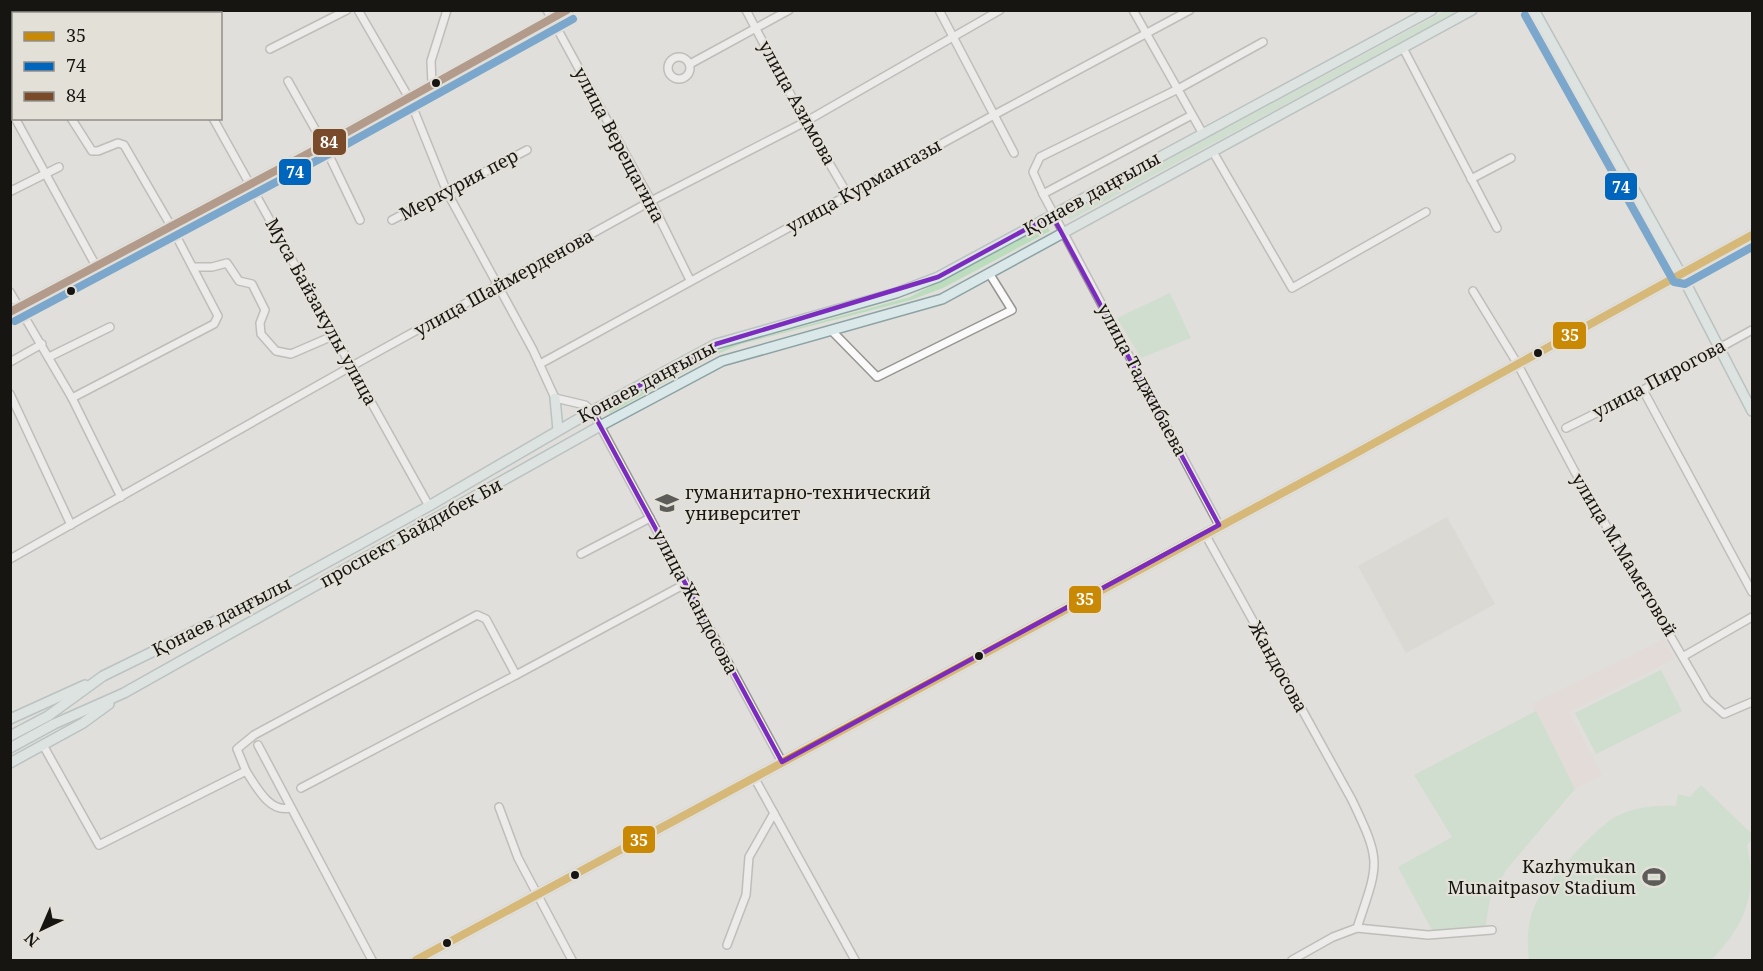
<svg xmlns="http://www.w3.org/2000/svg" width="1763" height="971" font-family="'Noto Serif',serif">
	<rect width="100%" height="100%" fill="#e0dfdb"/>
	<path fill="#e6d7d2" d="M 1664,639 L 1674,659 L 1569,712 L 1602,776 L 1575,789 L 1532,704 Z"/>
	<path fill="#d6d2c9" d="M 1447,517 L 1495,604 L 1406,653 L 1358,566 Z"/>
	<g fill="#bbddbe">
		<path d="M 1445,11 L 1459,11 L 1070,220 L 1066,214 Z"/>
		<path d="M 1046,225 L 1050,231 L 943,288 L 911,300 L 741,344 L 715,355 L 610,413 L 608,410 L 727,347 L 910,297 Z"/>
		<path d="M 1170,293 L 1191,338 L 1141,358 L 1117,318 Z"/>
		<path d="M 1661,670 L 1682,711 L 1596,754 L 1575,713 Z"/>
		<path d="M 1536,711 L 1575,789 L 1506,870 L 1490,899 L 1485,928 L 1433,932 L 1398,867 L 1452,837 L 1414,775 Z"/>
		<path d="M 1701,785 L 1752,834 L 1752,839 L 1747,845 C 1758,893 1745,926 1711,960 L 1526,960 L 1529,960 C 1527,940 1527,923 1535,905 C 1545,883 1589,836 1609,821 C 1627,808 1654,805 1676,806 L 1678,794 L 1690,797 Z"/>
	</g>
	<g fill="none" stroke-linecap="round" stroke-linejoin="round">
		<g stroke="#979693" stroke-width="10">
			<g id="minor">
				<path d="M 152,10 L 154,14"/>
				<path d="M 358,10 L 409,98 L 447,192 L 533,350 L 555,398 L 585,405 L 592,411 L 782,762"/>
				<path d="M 547,10 L 651,201 L 690,280"/>
				<path d="M 746,10 L 805,122 L 848,195"/>
				<path d="M 939,10 L 1014,153"/>
				<path d="M 1133,10 L 1203,134"/>
				<path d="M 1403,48 L 1497,228"/>
				<path d="M 270,49 L 347,10"/>
				<circle cx="679" cy="68" r="11"/>
				<path d="M 690,64 L 789,10"/>
				<path d="M 288,81 L 324,145 L 360,220"/>
				<path d="M 432,84 L 431,61 L 447,10"/>
				<path d="M 1190,116 L 1043,194 L 1219,525"/>
				<path d="M 15,118 L 96,266"/>
				<path d="M 71,118 L 92,151 L 98,151 L 118,143 L 124,145 L 171,226 L 218,316 L 214,324 L 72,398"/>
				<path d="M 213,118 L 429,506"/>
				<path d="M 1213,152 L 1292,288 L 1426,212"/>
				<path d="M 1471,179 L 1511,158"/>
				<path d="M 11,191 L 59,167"/>
				<path d="M 1043,194 L 1033,172 L 1040,157 L 1178,89 L 1263,42"/>
				<path d="M 392,220 L 527,150"/>
				<path d="M 193,267 L 212,267 L 227,263 L 239,281 L 252,284 L 265,310 L 260,323 L 261,334 L 276,351 L 291,354 L 335,335"/>
				<path d="M 1473,291 L 1517,363 L 1575,472 L 1707,699 L 1724,714 L 1752,702"/>
				<path d="M 10,292 L 72,398 L 121,497"/>
				<path d="M 831,330 L 877,377 L 1012,310 L 989,273"/>
				<path d="M 49,357 L 110,327"/>
				<path d="M 10,362 L 42,344"/>
				<path d="M 540,364 L 994,115 L 1190,10"/>
				<path d="M 1643,390 L 1752,592"/>
				<path d="M 10,394 L 71,525"/>
				<path d="M 1566,428 L 1643,390 L 1752,330"/>
				<path d="M 1205,534 L 1352,800 C 1382,863 1379,862 1357,928"/>
				<path d="M 581,554 L 650,518"/>
				<path d="M 10,559 L 352,366 L 651,201 L 805,122 L 1000,10"/>
				<path d="M 1684,656 L 1752,617"/>
				<path d="M 43,745 L 99,845 L 246,771 C 256,786 269,813 290,808"/>
				<path d="M 258,745 L 372,960"/>
				<path d="M 246,771 L 237,749 L 254,735 L 477,615 L 486,619 L 516,675 L 685,584"/>
				<path d="M 754,777 L 855,960"/>
				<path d="M 301,788 L 516,675"/>
				<path d="M 499,807 L 518,858 L 572,960"/>
				<path d="M 727,945 L 746,895 L 749,857 L 774,813"/>
				<path d="M 1292,960 L 1333,937 L 1357,928 L 1428,935 L 1492,930"/>
			</g>
		</g>
		<g stroke="#8ca2a3" stroke-width="12">
			<g id="major">
				<path d="M 1534,10 L 1681,274 L 1752,411"/>
				<path d="M 138,14 L 144,10"/>
				<path d="M 10,82 L 14,80"/>
				<path d="M 10,312 L 324,145 L 568,10"/>
				<path d="M 555,398 L 558,430"/>
				<path d="M 10,719 L 85,685"/>
				<path d="M 10,736 L 48,716 L 103,676 L 266,596 L 429,506 L 592,411 L 716,344 L 896,293 L 938,277 L 1432,10"/>
				<path d="M 10,748 L 54,724 L 124,693 L 600,426 L 722,361 L 942,299 L 1472,10"/>
				<path d="M 10,763 L 83,723 L 109,704"/>
				<path d="M 416,960 L 1349,457 L 1752,235"/>
			</g>
		</g>
		<use href="#minor" stroke="#fafafa" stroke-width="7"/>
		<use href="#major" stroke="#dae8e9" stroke-width="9"/>
		<g stroke="#e3e0d8" stroke-width="12">
			<path id="bus-1" d="M 416,960 L 1349,457 L 1752,235"/>
		</g>
		<g stroke="#e3e0d8" stroke-width="12">
			<g id="bus-2">
				<path d="M 1525,15 L 1674,282 L 1685,284 L 1752,247"/>
				<path d="M 15,321 L 329,154 L 573,19"/>
			</g>
		</g>
		<g stroke="#e3e0d8" stroke-width="12">
			<path id="bus-3" d="M 10,312 L 324,145 L 567,10"/>
		</g>
		<use href="#bus-1" stroke="#ca8904" stroke-width="8"/>
		<use href="#bus-2" stroke="#0065bd" stroke-width="8"/>
		<use href="#bus-3" stroke="#7a4b2a" stroke-width="8"/>
	</g>
	<path d="M0 0H1763V971H0ZM 1052,215 L 1219,525 L 782,762 L 592,411 L 716,344 L 938,277 Z" fill="#e0dfdb" fill-opacity=".55" fill-rule="evenodd"/>
	<path fill="none" stroke="#7b2cbf" stroke-width="4.5" stroke-linejoin="round" d="M 1052,215 L 1219,525 L 782,762 L 592,411 L 716,344 L 938,277 Z"/>
	<defs>
		<g id="university-bare" transform="scale(1.8)"><path d="M0-5L7-2L0 1L-7-2ZM-4 1L0 2.5L4 1V4Q0 6-4 4Z" fill="#5d5c58" stroke="#e3e0d8" stroke-width="2.5" paint-order="stroke"/></g>
		<g id="stadium-bare" transform="scale(1.8)"><path d="M0-5a6.5 5 0 1 0 0 10a6.5 5 0 1 0 0-10ZM-3.5-1.8h7v3.6h-7Z" fill="#5d5c58" stroke="#e3e0d8" stroke-width="2.5" paint-order="stroke"/></g>
	</defs>
	<g fill-rule="evenodd">
		<use href="#university-bare" x="667" y="503"/>
		<use href="#stadium-bare" x="1654" y="877"/>
	</g>
	<g fill="#161512" stroke="#e3e0d8" stroke-width="2">
		<circle cx="436" cy="83" r="5"/>
		<circle cx="71" cy="291" r="5"/>
		<circle cx="1538" cy="353" r="5"/>
		<circle cx="979" cy="656" r="5"/>
		<circle cx="575" cy="875" r="5"/>
		<circle cx="447" cy="943" r="5"/>
	</g>
	<g text-anchor="middle" stroke-width="4.5" stroke-linejoin="round" paint-order="stroke">
		<g font-size="18" fill="#161512" stroke="#e3e0d8">
			<text transform="translate(797 103) rotate(61)" y="6">улица Азимова</text>
			<text transform="translate(619 145) rotate(62)" y="6">улица Верещагина</text>
			<text transform="translate(459 185) rotate(-28)" y="6">Меркурия пер</text>
			<text transform="translate(864 186) rotate(-29)" y="6">улица Курмангазы</text>
			<text transform="translate(1092 194) rotate(-29)" y="6">Қонаев даңғылы</text>
			<text transform="translate(504 283) rotate(-29)" y="6">улица Шаймерденова</text>
			<text transform="translate(321 312) rotate(61)" y="6">Муса Байзакулы улица</text>
			<text transform="translate(1659 379) rotate(-28)" y="6">улица Пирогова</text>
			<text transform="translate(1142 380) rotate(62)" y="6">улица Таджибаева</text>
			<text transform="translate(647 382) rotate(-28)" y="6">Қонаев даңғылы</text>
			<text transform="translate(411 533) rotate(-29)" y="6">проспект Байдибек Би</text>
			<text transform="translate(1624 555) rotate(59)" y="6">улица М.Маметовой</text>
			<text transform="translate(695 602) rotate(62)" y="6">улица Жандосова</text>
			<text transform="translate(222 617) rotate(-27)" y="6">Қонаев даңғылы</text>
			<text transform="translate(1278 667) rotate(61)" y="6">Жандосова</text>
		</g>
		<g font-size="18" fill="#161512" stroke="#e3e0d8" text-anchor="start">
			<text x="685" y="499">гуманитарно-технический<tspan x="685" dy="21">университет</tspan></text>
			<text x="1636" y="873" text-anchor="end">Kazhymukan<tspan x="1636" dy="21">Munaitpasov Stadium</tspan></text>
		</g>
	</g>
	<g stroke="#e3e0d8" stroke-width="2">
		<rect x="312" y="128" width="35" height="28" rx="6" fill="#7a4b2a"/>
		<rect x="278" y="158" width="34" height="28" rx="6" fill="#0065bd"/>
		<rect x="1604" y="172" width="34" height="29" rx="6" fill="#0065bd"/>
		<rect x="1552" y="321" width="35" height="29" rx="6" fill="#ca8904"/>
		<rect x="1068" y="585" width="34" height="29" rx="6" fill="#ca8904"/>
		<rect x="622" y="825" width="34" height="29" rx="6" fill="#ca8904"/>
	</g>
	<g font-size="16" text-anchor="middle" font-weight="bold" fill="#fff">
		<text x="329" y="148">84</text>
		<text x="295" y="178">74</text>
		<text x="1621" y="193">74</text>
		<text x="1570" y="341">35</text>
		<text x="1085" y="605">35</text>
		<text x="639" y="846">35</text>
	</g>
	<rect width="1763" height="971" fill="none" stroke="#161512" stroke-width="24"/>
	<rect x="12" y="12" width="210" height="108" fill="#e3e0d8" stroke="#918f89" stroke-width="1.5"/>
	<rect x="24" y="32" width="30" height="9" fill="#ca8904" stroke="#918f89" stroke-width="1.5"/>
	<text x="66" y="42" font-size="18" fill="#161512">35</text>
	<rect x="24" y="62" width="30" height="9" fill="#0065bd" stroke="#918f89" stroke-width="1.5"/>
	<text x="66" y="72" font-size="18" fill="#161512">74</text>
	<rect x="24" y="92" width="30" height="9" fill="#7a4b2a" stroke="#918f89" stroke-width="1.5"/>
	<text x="66" y="102" font-size="18" fill="#161512">84</text>
	<g transform="translate(42 929) rotate(224)" stroke="#e3e0d8" stroke-width="4.5" paint-order="stroke">
	<path d="M0-4.5L10 22L0 15L-10 22Z" fill="#161512"/>
	<text y="-9" font-size="16" font-weight="bold" text-anchor="middle" fill="#161512">N</text>
	</g>
</svg>
